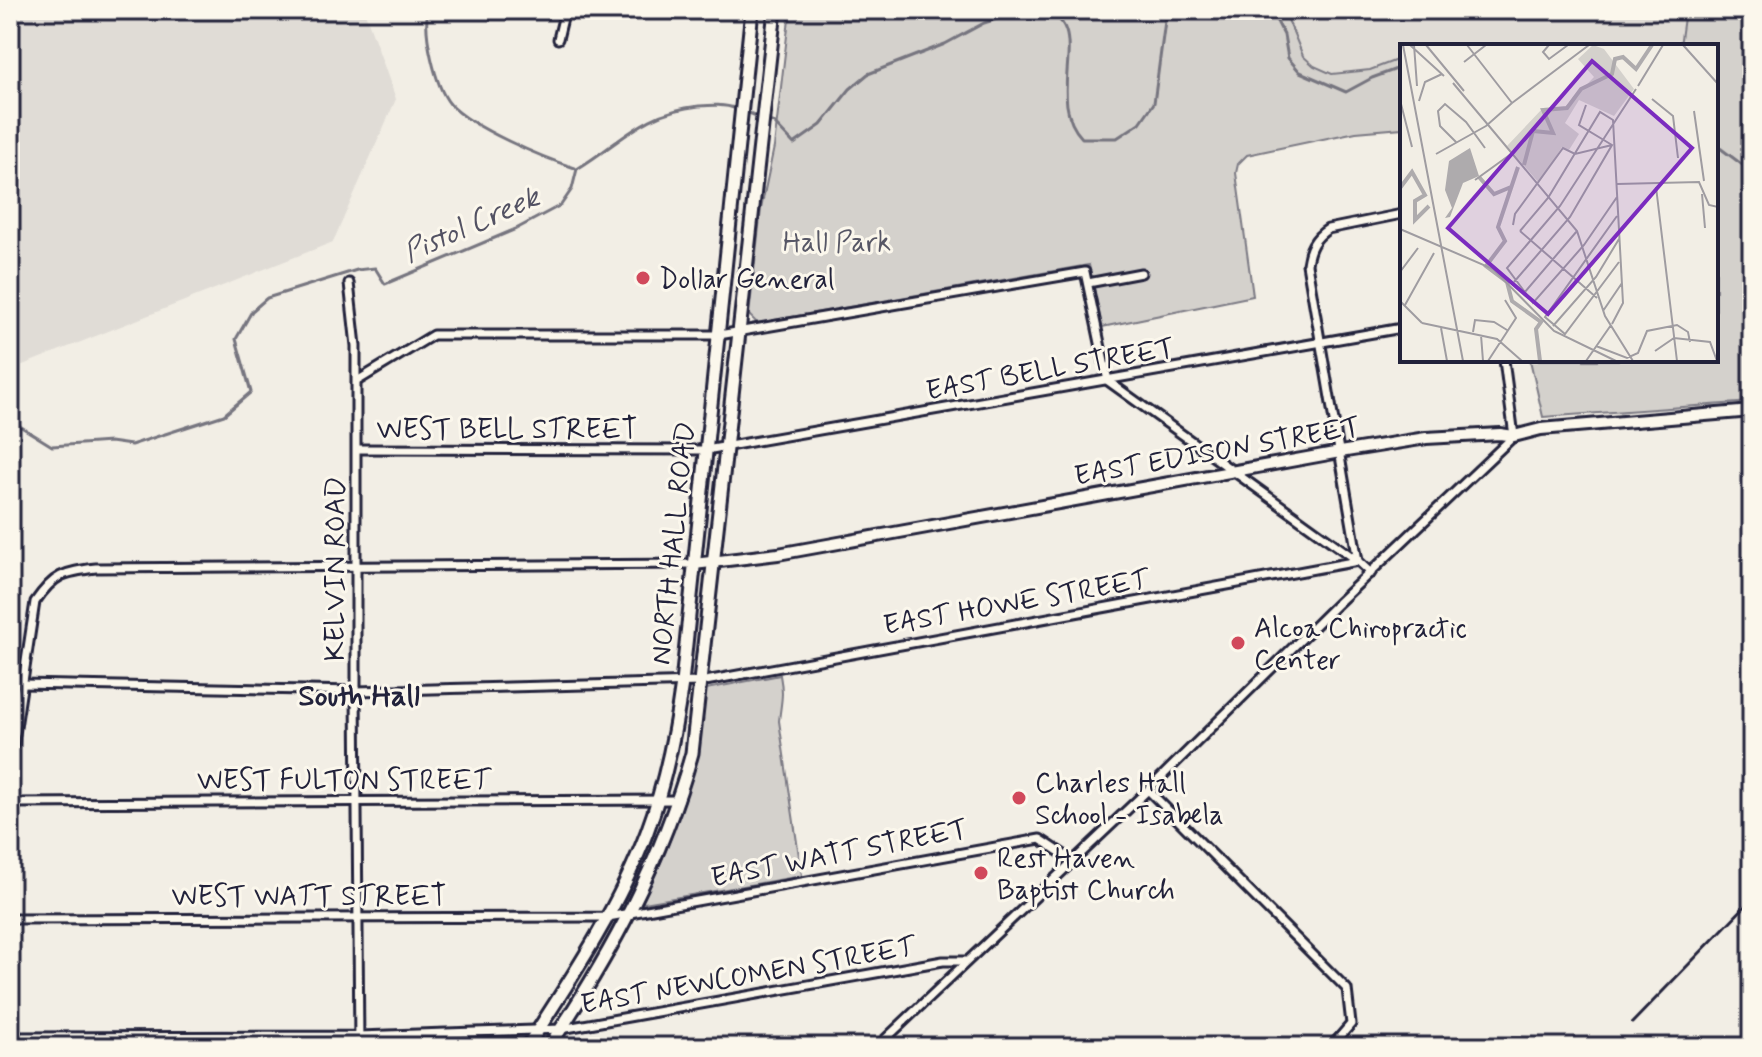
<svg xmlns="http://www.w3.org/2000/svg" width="1762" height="1057" font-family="Mynerve,sans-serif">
	<rect width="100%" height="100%" fill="#f2eee5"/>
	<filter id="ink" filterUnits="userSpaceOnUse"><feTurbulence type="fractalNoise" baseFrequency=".0125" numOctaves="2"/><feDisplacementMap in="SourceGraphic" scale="16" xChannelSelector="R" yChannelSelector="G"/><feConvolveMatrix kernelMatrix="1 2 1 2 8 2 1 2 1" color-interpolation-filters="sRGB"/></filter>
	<g filter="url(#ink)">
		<g fill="#e0dcd6">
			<path d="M 30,10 L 364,10 L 396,99 L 333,242 L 10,370 L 10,16 Z"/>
			<path d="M 1284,10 L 1685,10 L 1680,46 L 1402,46 L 1402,58 L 1370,70 L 1332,74 L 1314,66 L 1303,56 Z"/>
		</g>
		<g fill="#d4d1cc" stroke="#7b7a84" stroke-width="2">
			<path d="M 790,10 L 1284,10 L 1303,56 L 1314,66 L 1332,74 L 1370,70 L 1402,58 L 1402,128 L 1356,132 L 1247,155 L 1238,164 L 1236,173 L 1253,296 L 1102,327 L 1089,265 L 757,323 L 749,315 L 761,209 L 774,147 Z"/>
			<path d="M 1685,10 L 1752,10 L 1752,402 L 1543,417 L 1530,360 L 1716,360 L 1716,46 L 1680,46 Z"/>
			<path d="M 780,675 C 784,696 781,701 779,721 L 802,876 L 644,903 L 642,901 C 679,834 696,764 706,689 Z"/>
		</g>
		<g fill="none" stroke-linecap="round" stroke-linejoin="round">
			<g stroke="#76747f" stroke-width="3">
				<path d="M 428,10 C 423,32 435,86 450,104 C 472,128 543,158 575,168"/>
				<path d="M 1037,10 C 1100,19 1041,96 1082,138 L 1117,138 L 1140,123 L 1154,103 L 1165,21 L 1170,10"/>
				<path d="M 1271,10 L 1284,35 L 1288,58 L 1300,72 L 1346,92 L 1372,78 L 1402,67"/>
				<path d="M 744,111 L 759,117"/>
				<path d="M 766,120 L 774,123 L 794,144 L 821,125 L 850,89 L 868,74 L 945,44 L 984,23 L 1026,10"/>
				<path d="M 1716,145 L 1752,172"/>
				<path d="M 10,420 L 52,446 L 110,442 L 131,445 L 224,415 L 251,392 L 236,339 L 252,311 L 267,298 L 357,270 L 375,268 L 385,284 L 516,229 L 561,205 L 572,189 L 577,169 C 623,141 643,112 699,106 C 712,105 724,104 737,109"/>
			</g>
			<g stroke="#22223b" stroke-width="13">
				<g id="street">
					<path d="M 558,39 L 565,10"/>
					<path d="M 349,283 L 356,346 L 356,691 L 359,1047"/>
					<path d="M 1088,283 L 1141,273"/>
					<path d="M 357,381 L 433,335 L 719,335 L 1085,272 L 1108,381 L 1358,561 L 1371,573"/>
					<path d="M 357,449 L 706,450 L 1402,328"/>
					<path d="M 22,684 L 356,691 L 700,682 L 1358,561 L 1307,264 C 1309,249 1314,238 1328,229 L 1402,214"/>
					<path d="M 10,767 L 35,602 C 54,574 64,572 96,568 L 694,564"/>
					<path d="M 1148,790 L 1347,989 L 1351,1024 L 1331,1047"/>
					<path d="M 10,803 L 679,800"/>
					<path d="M 10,919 L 608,917 L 1040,839 L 1072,860"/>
					<path d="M 10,1037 L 359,1036 L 561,1029 L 943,961 L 966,961"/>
					<path d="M 877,1047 L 1148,790 L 1338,603 L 1514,436 L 1504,360"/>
				</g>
			</g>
			<g stroke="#22223b" stroke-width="16">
				<path id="secondary" d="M 694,564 L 778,554 L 1340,452 L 1426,438 L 1500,434 L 1514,436 L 1541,429 L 1752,411"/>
			</g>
			<g stroke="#22223b" stroke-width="17">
				<g id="primary">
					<path d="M 527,1047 C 571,979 618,909 647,832 C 665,784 675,734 682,683 L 752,10"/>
					<path d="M 549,1047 C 611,954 662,861 692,753 L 775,10"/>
				</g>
			</g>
			<use href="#street" stroke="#fbf7ec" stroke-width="7"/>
			<use href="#secondary" stroke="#fbf7ec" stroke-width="10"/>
			<use href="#primary" stroke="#fbf7ec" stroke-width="11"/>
			<path stroke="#22223b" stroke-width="3" d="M 1632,1023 L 1752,899"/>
		</g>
	</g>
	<g fill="#d1495b" stroke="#fbf7ec" stroke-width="3">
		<circle cx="643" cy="278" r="8"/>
		<circle cx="1238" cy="643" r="8"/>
		<circle cx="1019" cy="798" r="8"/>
		<circle cx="981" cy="873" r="8"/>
	</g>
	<g text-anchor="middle" stroke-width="6" stroke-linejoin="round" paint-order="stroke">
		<g font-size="28" fill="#575766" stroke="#fbf7ec">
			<text x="837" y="251">Hall Park</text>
		</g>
		<g font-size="28" fill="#22223b" stroke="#fbf7ec" text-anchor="start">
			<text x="659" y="288">Dollar General</text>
			<text x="1254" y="637">Alcoa Chiropractic<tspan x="1254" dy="32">Center</tspan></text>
			<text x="1035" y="792">Charles Hall<tspan x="1035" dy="32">School - Isabela</tspan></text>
			<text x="997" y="867">Rest Haven<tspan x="997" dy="32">Baptist Church</tspan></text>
		</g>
		<g font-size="28" fill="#22223b" stroke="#fbf7ec">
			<text transform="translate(1050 368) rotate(-10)" y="10">EAST BELL STREET</text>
			<text x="507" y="438">WEST BELL STREET</text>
			<text transform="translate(1217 450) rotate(-10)" y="10">EAST EDISON STREET</text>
			<text transform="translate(672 543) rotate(-84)" y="10">NORTH HALL ROAD</text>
			<text transform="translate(334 569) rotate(-90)" y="10">KELVIN ROAD</text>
			<text transform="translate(1016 601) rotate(-10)" y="10">EAST HOWE STREET</text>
			<text x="344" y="789">WEST FULTON STREET</text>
			<text transform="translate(839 852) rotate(-11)" y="10">EAST WATT STREET</text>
			<text x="309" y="905">WEST WATT STREET</text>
			<text transform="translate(748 974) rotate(-10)" y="10">EAST NEWCOMEN STREET</text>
		</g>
		<g font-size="30" font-style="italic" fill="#535263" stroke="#fbf7ec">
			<text transform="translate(471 224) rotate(-24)" y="10">Pistol Creek</text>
		</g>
		<g font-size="30" font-weight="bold" fill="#22223b" stroke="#fbf7ec">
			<text x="359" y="705">South Hall</text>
		</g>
	</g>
	<g transform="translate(1400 44)">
		<rect width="318" height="318" fill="#f2eee5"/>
		<path d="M 193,1 L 204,5 L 234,45 L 214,72 L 179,56 L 165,79 L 179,90 L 169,106 L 162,103 L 139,139 L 107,102 L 142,65 L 164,64 L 194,33 L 178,15 Z" fill="#d4d1cc"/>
		<path d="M 70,104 L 79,132 L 63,139 L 50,173 L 45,174 L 52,164 L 45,146 L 49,117 Z" fill="#aeabad"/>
		<path fill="none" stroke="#aeabad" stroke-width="4" d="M 124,121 L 133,87 L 153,89 L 143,66 L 167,64 L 181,45 L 212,30 L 215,15 L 223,13 L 236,25 L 252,1M 118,123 L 98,183 L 105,197 L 86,222 L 107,238 L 112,257 L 141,278 L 136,285 L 140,317M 79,133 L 94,150 L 111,143M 0,144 L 12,128 L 25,151 L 15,157 L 15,176 L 29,162"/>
		<path fill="none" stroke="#9f9ca1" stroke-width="2" d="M 3,1 L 63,317M 10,1 L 44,32M 14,1 L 17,42M 26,1 L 64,47M 67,1 L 112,59M 149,1 L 143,8 L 149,15 L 168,1M 283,1 L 318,40M 64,18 L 86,1M 53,39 L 177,187 L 205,272 L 233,317M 238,42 L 263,1M 252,55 L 273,72 L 278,114M 0,56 L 12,103M 19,57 L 25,38 L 42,30M 112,59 L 189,1M 294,67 L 304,137M 86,82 L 112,59M 56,98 L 40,82 L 38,67 L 45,60 L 66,78 L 85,104M 36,110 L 86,82M 75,136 L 111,110M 217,140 L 299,138 L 309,161 L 318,163M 256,143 L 277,317M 302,150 L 305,184M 217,153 L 184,201 L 133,259 L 107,224 L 160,162 L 236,45M 217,172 L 145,273 L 165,290 L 219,218M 113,181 L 115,170 L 163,104 L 175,110 L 212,101M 0,185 L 93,225 L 154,287 L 216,317M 120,187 L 148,154 L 200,68 L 213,76 L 223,259 L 212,280M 120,187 L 197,254M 0,228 L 18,204M 114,238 L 170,173 L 212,101 L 179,81 L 186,61M 124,249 L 177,187M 0,257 L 22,279M 5,261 L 34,209M 203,267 L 222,239M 22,279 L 97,295 L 122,317M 153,282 L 196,233 L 219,195M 41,284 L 47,317M 73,288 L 75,276 L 94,278 L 107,286M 81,291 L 83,317M 196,302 L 227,314 L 238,309 L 247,287 L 277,281 L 288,288 L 290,298M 255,307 L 274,294 L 310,298 L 317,317M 88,317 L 116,274 L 105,256M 186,317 L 211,281"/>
		<path fill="#7b2cbf" fill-opacity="0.15" stroke="#7b2cbf" stroke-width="4" d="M 192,17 L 292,104 L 148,270 L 48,184 Z"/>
		<rect width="318" height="318" fill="none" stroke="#22223b" stroke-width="4"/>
	</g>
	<rect width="1762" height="1057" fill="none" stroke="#fbf7ec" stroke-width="40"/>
	<rect x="20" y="20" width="1722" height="1017" fill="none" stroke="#22223b" stroke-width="3" filter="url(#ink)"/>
</svg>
